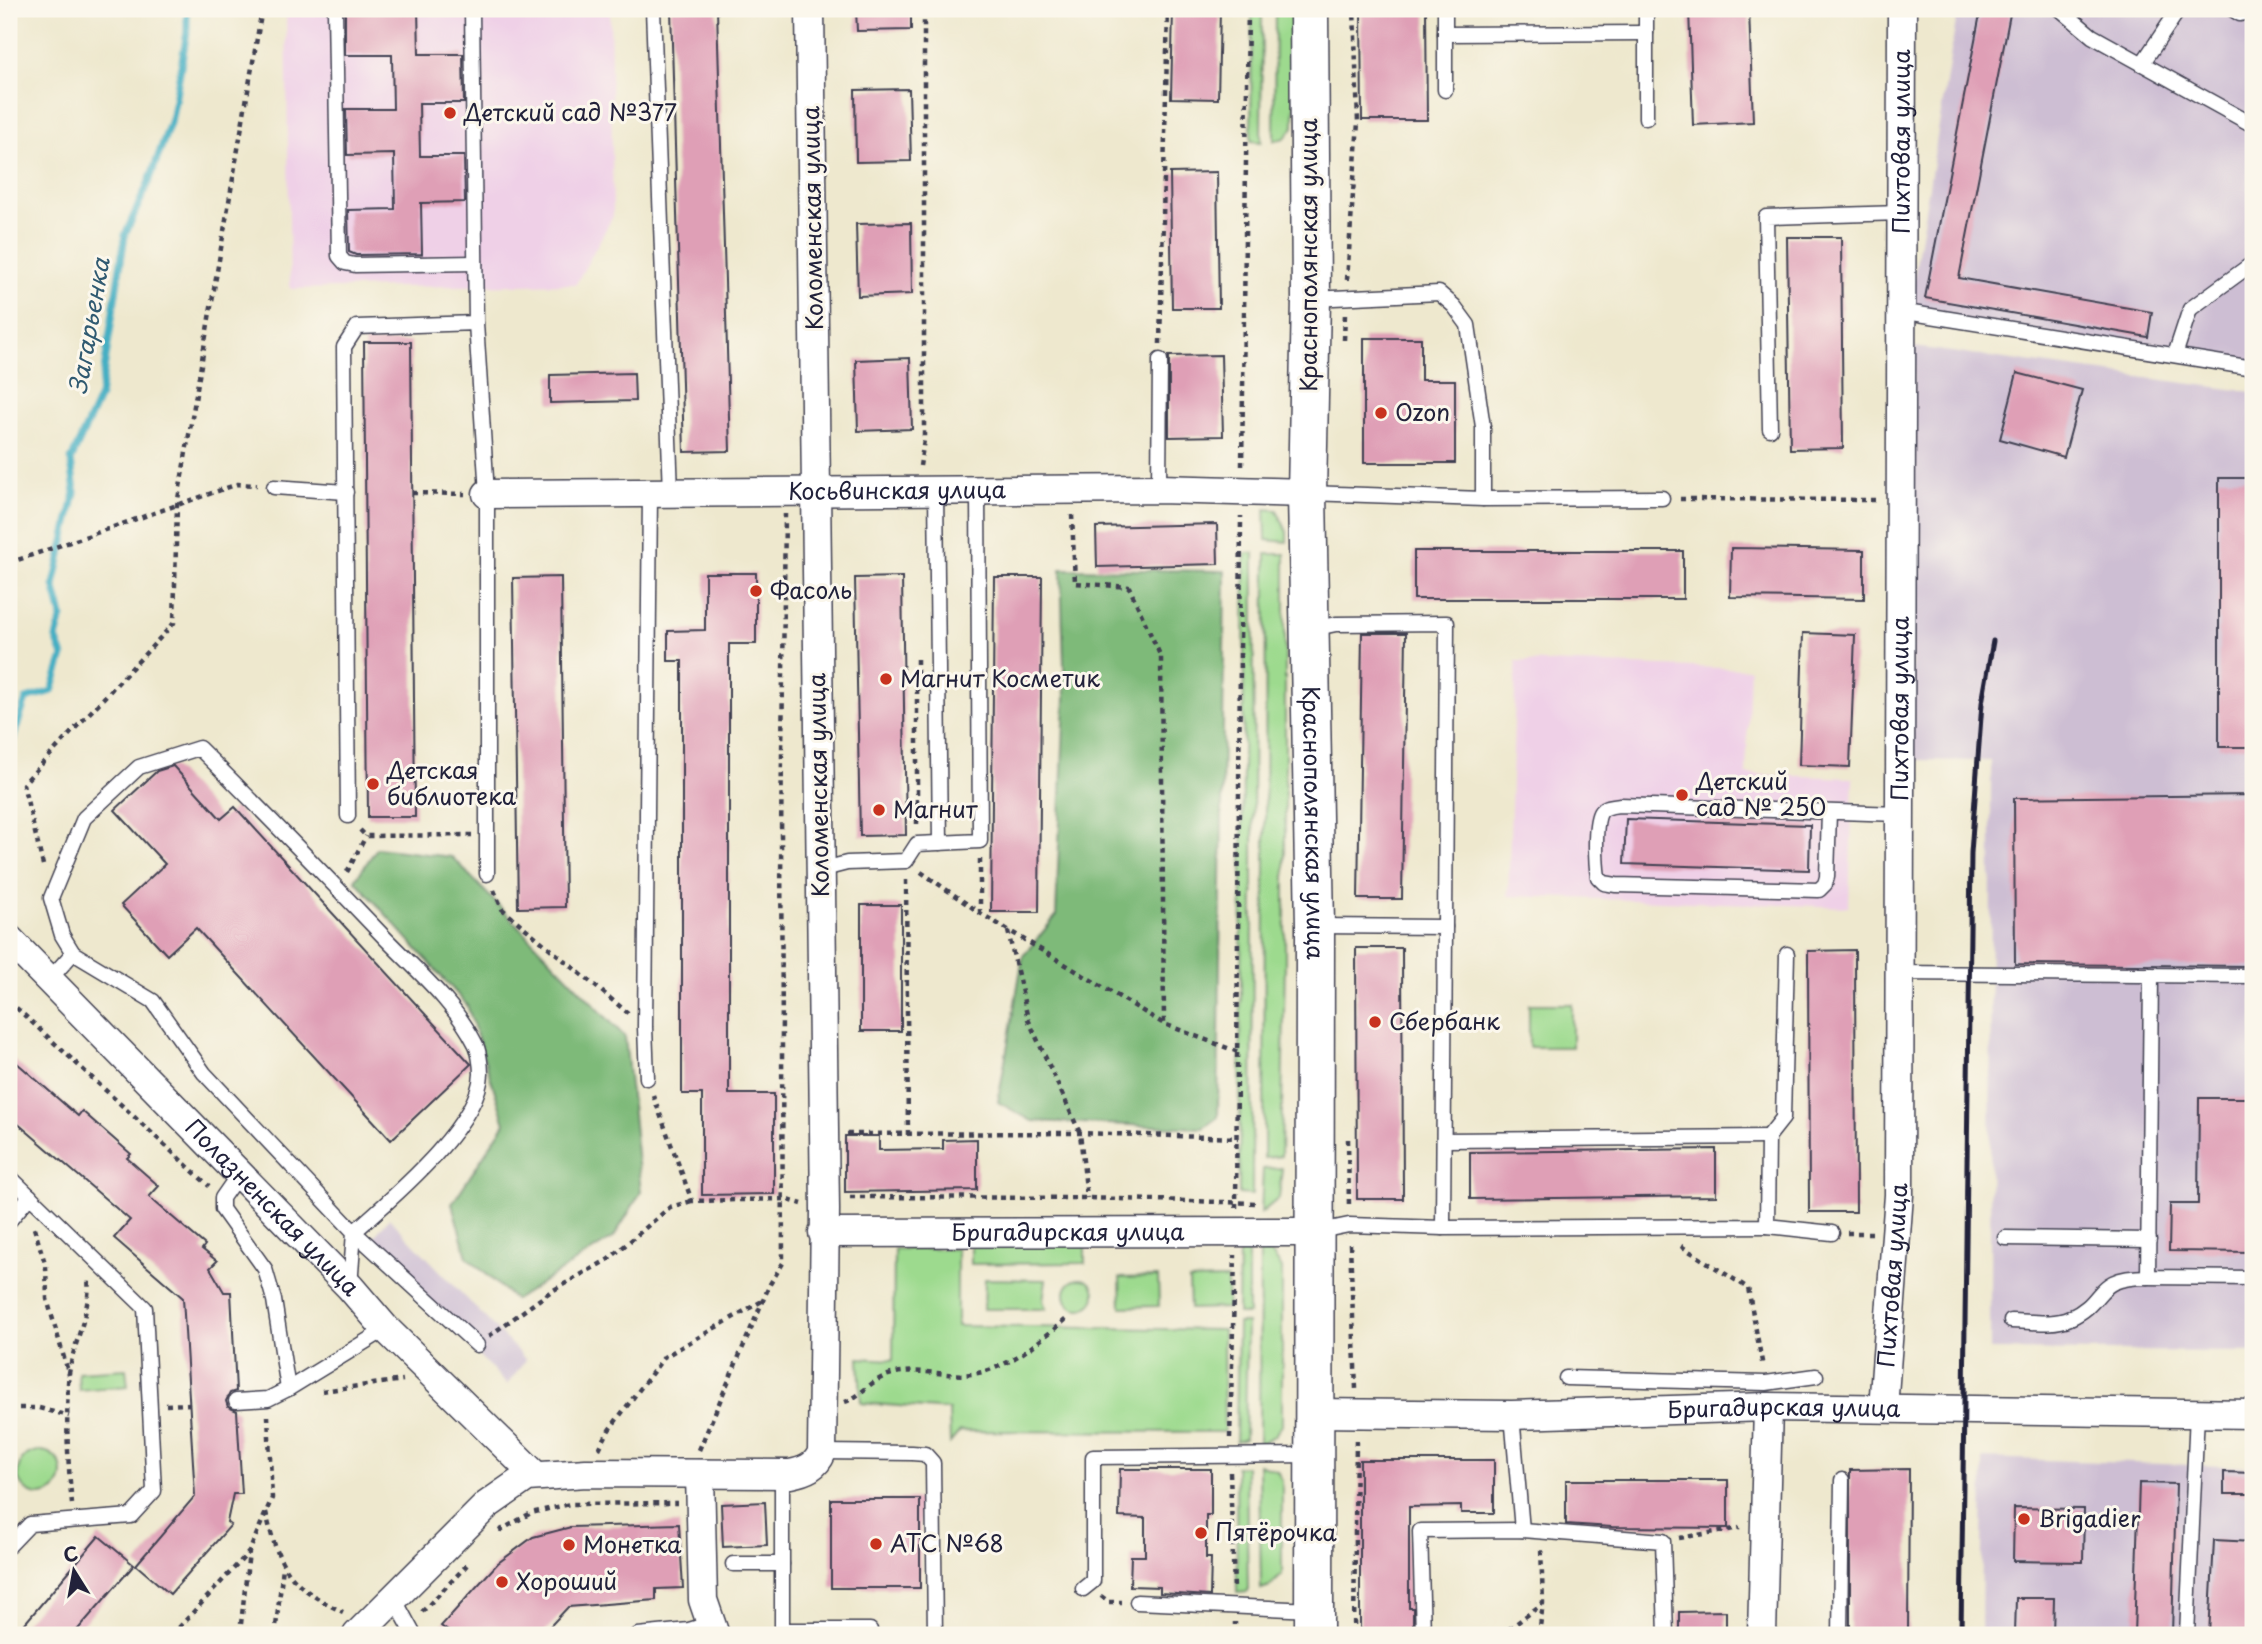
<svg xmlns="http://www.w3.org/2000/svg" width="2262" height="1644" font-family="'Playpen Sans',sans-serif">
	<rect width="100%" height="100%" fill="#fbf7ec"/>
	<filter id="ink" filterUnits="userSpaceOnUse"><feTurbulence type="fractalNoise" baseFrequency=".0143" numOctaves="2"/><feDisplacementMap in="SourceGraphic" scale="14" xChannelSelector="R" yChannelSelector="G"/><feConvolveMatrix kernelMatrix="1 2 1 2 8 2 1 2 1" color-interpolation-filters="sRGB"/></filter>
	<filter id="wash" filterUnits="userSpaceOnUse"><feTurbulence type="fractalNoise" baseFrequency=".00686" numOctaves="4" result="noise"/><feDisplacementMap in="SourceGraphic" scale="28" xChannelSelector="R" yChannelSelector="G"/><feGaussianBlur stdDeviation="1.57" result="paint"/><feColorMatrix in="noise" values="0 0 0 0 0 0 0 0 0 0 0 0 0 0 0 0 0 1.4 0 .05"/><feComposite in="paint" operator="in"/></filter>
	<g filter="url(#wash)">
		<rect width="100%" height="100%" fill="#eee8ce"/>
		<g fill="#efd0e7">
			<path d="M 286,9 L 610,9 L 613,216 L 576,284 L 290,289 Z"/>
			<path d="M 1516,661 L 1750,669 L 1746,774 L 1853,778 L 1849,907 L 1508,896 Z"/>
		</g>
		<g fill="#cdbed3">
			<path d="M 1958,9 L 2253,9 L 2253,362 L 2150,343 L 2142,355 L 1917,318 L 1911,296 Z"/>
			<path d="M 1914,347 L 2253,392 L 2253,1352 L 1990,1350 L 1991,761 L 1911,760 Z"/>
			<path d="M 389,1218 L 526,1360 L 507,1385 L 370,1242 Z"/>
			<path d="M 1983,1458 L 2253,1467 L 2253,1635 L 1981,1635 Z"/>
		</g>
		<g fill="#9dda8e" stroke="#607e64" stroke-width="2">
			<path d="M 1252,9 L 1262,9 L 1261,142 L 1251,141 Z"/>
			<path d="M 1275,9 L 1296,9 L 1294,126 L 1285,138 L 1274,141 Z"/>
			<path d="M 1265,509 L 1277,510 L 1287,532 L 1287,542 L 1266,540 Z"/>
			<path d="M 1245,553 L 1254,553 L 1252,1195 L 1239,1194 Z"/>
			<path d="M 1266,554 L 1285,554 L 1285,964 L 1281,1156 L 1264,1158 Z"/>
			<rect x="1529" y="1004" width="43" height="43"/>
			<path d="M 1282,1168 L 1279,1198 L 1261,1213 L 1263,1169 Z"/>
			<path d="M 1085,1240 L 1085,1263 L 971,1264 L 971,1241 Z"/>
			<path d="M 894,1249 L 957,1249 L 957,1326 L 1223,1330 L 1224,1432 L 960,1431 L 950,1443 L 949,1410 L 861,1403 L 859,1358 L 893,1360 Z"/>
			<path d="M 1260,1250 L 1271,1253 L 1282,1268 L 1282,1425 L 1274,1436 L 1259,1444 Z"/>
			<path d="M 1239,1251 L 1248,1251 L 1248,1314 L 1238,1314 Z"/>
			<path d="M 1158,1277 L 1159,1306 L 1121,1307 L 1120,1278 Z"/>
			<circle cx="1080" cy="1294" r="15"/>
			<path d="M 985,1279 L 1046,1280 L 1043,1300 L 1046,1309 L 984,1309 Z"/>
			<path d="M 1227,1279 L 1228,1308 L 1190,1309 L 1189,1280 Z"/>
			<path d="M 1238,1323 L 1247,1323 L 1245,1439 L 1236,1442 Z"/>
			<path d="M 126,1369 L 128,1386 L 79,1390 L 78,1372 Z"/>
			<circle cx="40" cy="1473" r="22"/>
			<path d="M 1259,1464 L 1277,1471 L 1282,1481 L 1282,1575 L 1270,1586 L 1261,1589 Z"/>
			<path d="M 1246,1466 L 1248,1592 L 1237,1593 L 1236,1467 Z"/>
		</g>
		<g fill="#7eba79" stroke="#506e5a" stroke-width="2">
			<path d="M 1061,569 L 1225,571 L 1218,1117 L 1203,1128 L 1032,1121 L 998,1102 L 1023,956 L 1056,916 L 1065,698 Z"/>
			<path d="M 377,848 L 452,857 L 625,1037 L 641,1192 L 614,1237 L 515,1300 L 467,1257 L 452,1204 L 505,1123 L 467,1005 L 355,880 Z"/>
		</g>
		<g fill="none" stroke-linecap="round" stroke-linejoin="round">
			<path stroke="#44afc3" stroke-width="7" d="M 9,752 L 26,699 L 52,691 L 63,656 L 56,638 L 62,616 L 54,585 L 75,493 L 71,460 L 100,396 L 125,235 L 150,179 L 172,117 L 187,32 L 187,9"/>
		</g>
		<g id="blocks">
			<g fill="#df9fb6">
				<path d="M 345,9 L 418,9 L 419,54 L 463,54 L 464,103 L 419,103 L 420,156 L 464,156 L 465,202 L 421,203 L 422,254 L 356,255 L 349,252 L 348,210 L 395,209 L 394,154 L 347,155 L 346,109 L 393,109 L 392,55 L 345,55 Z"/>
				<path d="M 671,9 L 717,9 L 730,451 L 684,452 Z"/>
				<path d="M 856,9 L 911,9 L 911,30 L 857,31 Z"/>
				<path d="M 1173,9 L 1220,9 L 1218,99 L 1171,98 Z"/>
				<path d="M 1361,9 L 1426,9 L 1427,120 L 1362,120 Z"/>
				<path d="M 1689,9 L 1749,9 L 1753,122 L 1693,125 Z"/>
				<path d="M 1981,9 L 2011,9 L 1959,278 L 2152,312 L 2148,337 L 1925,298 Z"/>
				<path d="M 909,89 L 911,161 L 856,162 L 855,90 Z"/>
				<path d="M 1217,172 L 1219,308 L 1172,308 L 1170,173 Z"/>
				<path d="M 911,223 L 912,294 L 858,296 L 856,224 Z"/>
				<path d="M 1787,237 L 1841,237 L 1843,448 L 1790,449 Z"/>
				<path d="M 1364,338 L 1421,338 L 1421,380 L 1455,380 L 1455,463 L 1364,463 Z"/>
				<path d="M 364,342 L 411,342 L 415,817 L 368,817 Z"/>
				<path d="M 1221,355 L 1223,436 L 1169,437 L 1169,356 Z"/>
				<path d="M 910,358 L 912,429 L 858,431 L 856,360 Z"/>
				<path d="M 634,373 L 635,401 L 550,403 L 550,375 Z"/>
				<path d="M 2017,373 L 2082,390 L 2064,457 L 2000,439 Z"/>
				<rect x="2219" y="478" width="34" height="269"/>
				<path d="M 1217,524 L 1218,564 L 1097,567 L 1096,527 Z"/>
				<path d="M 1731,548 L 1864,550 L 1864,599 L 1730,597 Z"/>
				<rect x="1414" y="551" width="269" height="48"/>
				<path d="M 705,573 L 756,573 L 756,644 L 729,644 L 729,1094 L 774,1094 L 774,1194 L 702,1195 L 702,1094 L 682,1094 L 682,661 L 668,661 L 668,631 L 705,630 Z"/>
				<path d="M 561,577 L 565,907 L 518,908 L 513,578 Z"/>
				<path d="M 902,577 L 906,835 L 860,836 L 855,578 Z"/>
				<path d="M 994,577 L 1042,577 L 1039,912 L 991,912 Z"/>
				<path d="M 1362,633 L 1406,633 L 1402,899 L 1358,899 Z"/>
				<path d="M 1803,633 L 1855,635 L 1850,767 L 1799,765 Z"/>
				<path d="M 173,766 L 221,819 L 235,807 L 471,1064 L 391,1140 L 196,928 L 167,955 L 121,905 L 165,864 L 115,810 L 157,771 Z"/>
				<path d="M 2253,795 L 2253,966 L 2015,964 L 2014,798 Z"/>
				<path d="M 1626,819 L 1810,825 L 1809,870 L 1624,864 Z"/>
				<rect x="861" y="905" width="40" height="126"/>
				<path d="M 1356,948 L 1402,948 L 1403,1199 L 1357,1199 Z"/>
				<path d="M 1855,950 L 1856,1212 L 1809,1212 L 1808,951 Z"/>
				<path d="M 9,1056 L 78,1116 L 82,1111 L 131,1154 L 127,1158 L 159,1186 L 149,1197 L 205,1245 L 202,1249 L 217,1261 L 210,1268 L 224,1292 L 231,1292 L 236,1391 L 230,1393 L 226,1401 L 228,1407 L 237,1411 L 242,1494 L 233,1494 L 227,1522 L 231,1525 L 170,1594 L 136,1565 L 195,1496 L 183,1298 L 114,1238 L 130,1220 L 9,1116 Z"/>
				<path d="M 2199,1098 L 2253,1098 L 2253,1252 L 2169,1251 L 2170,1204 L 2198,1204 Z"/>
				<path d="M 845,1136 L 879,1136 L 879,1150 L 943,1149 L 943,1140 L 977,1139 L 977,1190 L 845,1192 Z"/>
				<path d="M 1716,1149 L 1716,1196 L 1470,1199 L 1470,1152 Z"/>
				<path d="M 1360,1460 L 1494,1460 L 1494,1513 L 1461,1513 L 1461,1506 L 1409,1507 L 1409,1608 L 1413,1608 L 1413,1635 L 1360,1635 Z"/>
				<path d="M 1120,1469 L 1211,1469 L 1211,1515 L 1206,1515 L 1206,1558 L 1211,1558 L 1210,1596 L 1160,1593 L 1160,1587 L 1130,1586 L 1131,1556 L 1145,1556 L 1145,1518 L 1119,1517 Z"/>
				<path d="M 1909,1469 L 1908,1635 L 1850,1635 L 1850,1470 Z"/>
				<path d="M 2224,1472 L 2253,1473 L 2253,1494 L 2224,1494 Z"/>
				<path d="M 1566,1480 L 1728,1480 L 1728,1528 L 1612,1527 L 1566,1524 Z"/>
				<path d="M 2139,1483 L 2176,1484 L 2172,1635 L 2134,1635 Z"/>
				<rect x="831" y="1499" width="89" height="89"/>
				<path d="M 765,1502 L 767,1545 L 723,1547 L 721,1504 Z"/>
				<path d="M 2014,1508 L 2084,1509 L 2083,1562 L 2013,1561 Z"/>
				<path d="M 679,1524 L 683,1588 L 656,1589 L 656,1600 L 568,1607 L 542,1635 L 453,1635 L 441,1626 L 498,1563 L 533,1537 L 571,1527 Z"/>
				<path d="M 99,1536 L 134,1565 L 73,1635 L 15,1635 Z"/>
				<path d="M 2214,1540 L 2253,1542 L 2253,1635 L 2209,1635 Z"/>
				<path d="M 2016,1598 L 2054,1598 L 2053,1635 L 2015,1635 Z"/>
				<path d="M 1726,1611 L 1726,1635 L 1679,1635 L 1679,1612 Z"/>
			</g>
		</g>
	</g>
	<g filter="url(#ink)">
		<use href="#blocks" fill-opacity="0" stroke="#414051" stroke-width="2"/>
		<g fill="none" stroke-linecap="round" stroke-linejoin="round">
			<g stroke="#414051" stroke-width="17">
				<g id="service">
					<path d="M 335,9 L 339,256 L 345,263 L 355,265 L 475,263"/>
					<path d="M 472,9 L 476,323"/>
					<path d="M 653,9 L 671,493"/>
					<path d="M 1445,9 L 1445,90"/>
					<path d="M 1646,9 L 1646,118"/>
					<path d="M 2060,9 L 2092,36 L 2253,125"/>
					<path d="M 2232,9 L 2240,14 L 2253,11"/>
					<path d="M 1445,34 L 1646,33"/>
					<path d="M 2142,64 L 2179,9"/>
					<path d="M 1312,299 L 1439,293 L 1454,306 L 1468,325 L 1483,427 L 1483,499"/>
					<path d="M 1900,311 L 2253,368"/>
					<path d="M 2175,355 L 2190,309 L 2253,263"/>
					<path d="M 1770,429 L 1766,217 L 1901,213"/>
					<path d="M 274,487 L 346,492"/>
					<path d="M 1159,489 L 1160,360"/>
					<path d="M 936,491 L 940,843"/>
					<path d="M 1308,493 L 1483,499 L 1662,498"/>
					<path d="M 1312,629 L 1336,624 L 1447,623 L 1445,927"/>
					<path d="M 1829,812 L 1827,877 L 1825,884 L 1819,890 L 1616,885 L 1604,883 L 1598,877 C 1596,864 1594,825 1600,813 C 1604,806 1613,806 1620,805 L 1899,814"/>
					<path d="M 348,816 L 344,347 L 357,327 L 476,323 L 487,494 L 487,874"/>
					<path d="M 820,870 L 847,863 L 906,861 L 917,844 L 980,841 L 978,491"/>
					<path d="M 1316,926 L 1445,927 L 1443,1228"/>
					<path d="M 1899,973 L 2253,976"/>
					<path d="M 2151,975 L 2148,1277 L 2253,1278"/>
					<path d="M 49,980 L 73,953"/>
					<path d="M 647,1078 L 645,1027 L 650,493"/>
					<path d="M 1444,1140 L 1768,1137"/>
					<path d="M 238,1175 L 222,1198 L 222,1209 L 265,1269 L 274,1300 L 288,1389"/>
					<path d="M 9,1176 L 145,1308 L 154,1491 L 131,1516 L 30,1524 L 9,1546"/>
					<path d="M 9,1221 L 30,1196"/>
					<path d="M 1767,1226 L 1832,1233"/>
					<path d="M 1315,1232 L 1349,1225 L 1443,1228 L 1767,1226 L 1768,1137 L 1783,1118 L 1787,954"/>
					<path d="M 2005,1238 L 2149,1240"/>
					<path d="M 350,1287 L 354,1232 C 392,1198 479,1126 481,1074 C 481,1065 479,1050 475,1043 C 454,1002 416,970 385,938 C 324,874 262,810 199,748 L 139,767 L 84,818 L 51,898 L 62,935 L 73,953 L 153,1001 L 204,1073 L 354,1232 L 477,1345"/>
					<path d="M 2011,1321 C 2029,1321 2053,1326 2070,1318 C 2109,1300 2091,1277 2148,1277"/>
					<path d="M 1566,1378 L 1766,1383 L 1816,1376"/>
					<path d="M 236,1401 L 268,1399 L 288,1389 L 386,1329"/>
					<path d="M 1512,1415 L 1522,1530"/>
					<path d="M 822,1452 L 912,1453 L 925,1454 L 933,1463 L 935,1635"/>
					<path d="M 782,1474 L 782,1635"/>
					<path d="M 733,1564 L 782,1564"/>
					<path d="M 1083,1589 L 1093,1581 L 1093,1457 L 1312,1455"/>
					<path d="M 395,1600 L 414,1635"/>
					<path d="M 1137,1602 L 1312,1610"/>
					<path d="M 782,1630 L 870,1630"/>
					<path d="M 638,1635 L 689,1630 L 709,1624"/>
					<path d="M 1423,1635 L 1420,1531 L 1522,1530 L 1663,1541 L 1666,1635"/>
					<path d="M 1840,1635 L 1842,1480"/>
					<path d="M 2187,1635 L 2197,1413"/>
				</g>
			</g>
			<g stroke="#414051" stroke-width="31">
				<g id="minor">
					<path id="s1" d="M 487,494 L 1159,489 L 1307,493"/>
					<path id="s2" d="M 9,939 L 350,1287 L 386,1329 L 535,1475"/>
					<path id="s3" d="M 823,1233 L 1313,1232"/>
					<path id="s4" d="M 1883,1408 L 1899,1195 L 1902,9"/>
					<path id="s5" d="M 1313,1413 L 1512,1415 L 1768,1407 L 2253,1414"/>
					<path d="M 700,1474 L 703,1600 L 715,1635"/>
					<path d="M 357,1635 L 487,1505 L 527,1477 L 586,1473 L 790,1474 C 805,1471 816,1467 822,1452 L 825,1210 L 810,9"/>
					<path d="M 1762,1635 L 1768,1407"/>
				</g>
			</g>
			<g stroke="#414051" stroke-width="41">
				<g id="secondary">
					<path id="s6" d="M 1309,9 L 1311,299 L 1307,493 L 1315,926 L 1314,1635"/>
				</g>
			</g>
			<g stroke="#414051" stroke-width="4.5" stroke-dasharray="5 5" stroke-linecap="butt">
				<path d="M 1347,280 L 1358,122 L 1354,9"/>
				<path d="M 1344,340 L 1345,314"/>
				<path d="M 1160,344 L 1168,9"/>
				<path d="M 920,466 L 924,440 L 924,9"/>
				<path d="M 1242,466 L 1248,9"/>
				<path d="M 412,493 L 465,494"/>
				<path d="M 1680,499 L 1878,500"/>
				<path d="M 1072,515 L 1075,583 L 1129,587 L 1161,657 L 1164,1024"/>
				<path d="M 9,563 L 238,484 L 257,485"/>
				<path d="M 917,659 L 917,826"/>
				<path d="M 360,830 L 366,836 L 472,835"/>
				<path d="M 980,859 L 980,913"/>
				<path d="M 43,865 L 23,784 L 174,623 L 177,505 L 262,9"/>
				<path d="M 347,872 L 366,836"/>
				<path d="M 921,872 L 980,913 L 1164,1024 L 1238,1052"/>
				<path d="M 906,880 L 908,1135"/>
				<path d="M 494,890 L 502,909 L 628,1013"/>
				<path d="M 1008,931 L 1028,1019 L 1080,1133 L 1087,1198"/>
				<path d="M 9,1001 L 209,1186"/>
				<path d="M 653,1095 L 692,1201 L 785,1199 L 802,1204"/>
				<path d="M 847,1134 L 1080,1133 L 1238,1138"/>
				<path d="M 1348,1139 L 1349,1207"/>
				<path d="M 850,1197 L 1087,1198 L 1255,1203"/>
				<path d="M 1236,1208 L 1241,516"/>
				<path d="M 34,1228 L 46,1266 L 47,1299 L 69,1375"/>
				<path d="M 1847,1233 L 1873,1233"/>
				<path d="M 1350,1244 L 1356,1389"/>
				<path d="M 1681,1246 L 1748,1288 L 1763,1367"/>
				<path d="M 489,1336 L 550,1292 L 609,1259 L 670,1207 L 692,1201"/>
				<path d="M 322,1391 L 403,1380"/>
				<path d="M 845,1402 C 864,1395 870,1378 896,1373 C 920,1368 947,1377 972,1374 C 1010,1369 1040,1340 1069,1317"/>
				<path d="M 166,1405 L 190,1404"/>
				<path d="M 9,1408 L 39,1408 L 69,1416"/>
				<path d="M 1230,1438 L 1235,1255"/>
				<path d="M 599,1449 L 609,1430 L 664,1357 L 762,1301"/>
				<path d="M 699,1450 L 770,1284 L 783,1263 L 781,834 L 785,514"/>
				<path d="M 1230,1472 L 1234,1589"/>
				<path d="M 72,1504 C 68,1464 66,1425 68,1385 C 69,1348 92,1316 88,1278"/>
				<path d="M 266,1512 C 278,1568 291,1587 343,1612"/>
				<path d="M 499,1531 L 531,1513 L 570,1504 L 677,1503"/>
				<path d="M 1679,1538 L 1740,1528"/>
				<path d="M 1101,1596 L 1109,1602 L 1122,1602"/>
				<path d="M 422,1612 L 467,1565"/>
				<path d="M 241,1624 L 249,1552"/>
				<path d="M 172,1635 L 249,1552 L 272,1498 L 268,1416"/>
				<path d="M 275,1635 L 283,1567"/>
				<path d="M 1235,1635 L 1235,1622"/>
				<path d="M 1354,1635 L 1356,1436"/>
				<path d="M 1501,1635 L 1542,1604"/>
				<path d="M 1539,1635 L 1543,1603 L 1541,1547"/>
			</g>
			<use href="#service" stroke="#fff" stroke-width="14"/>
			<use href="#minor" stroke="#fff" stroke-width="28"/>
			<use href="#secondary" stroke="#fff" stroke-width="38"/>
			<path stroke="#22223b" stroke-width="5" d="M 1961,1635 L 1971,853 L 1982,703 L 1993,641"/>
		</g>
	</g>
	<g fill="#c8321e" stroke="#fbf7ec" stroke-width="2.5">
		<circle cx="450" cy="113" r="7"/>
		<circle cx="1381" cy="413" r="7"/>
		<circle cx="756" cy="591" r="7"/>
		<circle cx="886" cy="679" r="7"/>
		<circle cx="373" cy="784" r="7"/>
		<circle cx="1682" cy="795" r="7"/>
		<circle cx="879" cy="810" r="7"/>
		<circle cx="1375" cy="1022" r="7"/>
		<circle cx="2024" cy="1519" r="7"/>
		<circle cx="1201" cy="1533" r="7"/>
		<circle cx="876" cy="1544" r="7"/>
		<circle cx="569" cy="1545" r="7"/>
		<circle cx="502" cy="1582" r="7"/>
	</g>
	<g text-anchor="middle" stroke-width="6" stroke-linejoin="round" paint-order="stroke">
		<g font-size="23" fill="#22223b" stroke="#fbf7ec" text-anchor="start">
			<text x="464" y="121">Детский сад №377</text>
			<text x="1395" y="421">Ozon</text>
			<text x="770" y="599">Фасоль</text>
			<text x="900" y="687">Магнит Косметик</text>
			<text x="387" y="779">Детская<tspan x="387" dy="26">библиотека</tspan></text>
			<text x="1696" y="790">Детский<tspan x="1696" dy="26">сад № 250</tspan></text>
			<text x="893" y="818">Магнит</text>
			<text x="1389" y="1030">Сбербанк</text>
			<text x="2038" y="1527">Brigadier</text>
			<text x="1215" y="1541">Пятёрочка</text>
			<text x="890" y="1552">АТС №68</text>
			<text x="583" y="1553">Монетка</text>
			<text x="516" y="1590">Хороший</text>
		</g>
		<g font-size="23" fill="#22223b" stroke="#fbf7ec">
			<text dy="8" stroke="none"><textPath href="#s4" startOffset="1267">Пихтовая улица</textPath></text>
			<text transform="translate(813 218) rotate(-91)" y="8">Коломенская улица</text>
			<text transform="translate(1309 255) rotate(-90)" y="8">Краснополянская улица</text>
			<text dy="8" stroke="none"><textPath href="#s1" startOffset="410">Косьвинская улица</textPath></text>
			<text dy="8" stroke="none"><textPath href="#s4" startOffset="700">Пихтовая улица</textPath></text>
			<text transform="translate(819 785) rotate(-91)" y="8">Коломенская улица</text>
			<text dy="8" stroke="none"><textPath href="#s6" startOffset="814">Краснополянская улица</textPath></text>
			<text dy="8" stroke="none"><textPath href="#s2" startOffset="376">Полазненская улица</textPath></text>
			<text dy="8" stroke="none"><textPath href="#s3" startOffset="245">Бригадирская улица</textPath></text>
			<text dy="8" stroke="none"><textPath href="#s4" startOffset="133">Пихтовая улица</textPath></text>
			<text dy="8" stroke="none"><textPath href="#s5" startOffset="471">Бригадирская улица</textPath></text>
		</g>
		<g font-size="24" font-style="italic" fill="#305a71" stroke="#fbf7ec">
			<text transform="translate(90 326) rotate(-80)" y="8">Загарьенка</text>
		</g>
	</g>
	<rect width="2262" height="1644" fill="none" stroke="#fbf7ec" stroke-width="35"/>
	<g transform="translate(74 1571) rotate(349)" stroke="#fbf7ec" stroke-width="5" paint-order="stroke">
	<path d="M0-5L12 26L0 18L-12 26Z" fill="#22223b"/>
	<text y="-10" font-size="19" font-weight="bold" text-anchor="middle" fill="#22223b">С</text>
	</g>
</svg>
